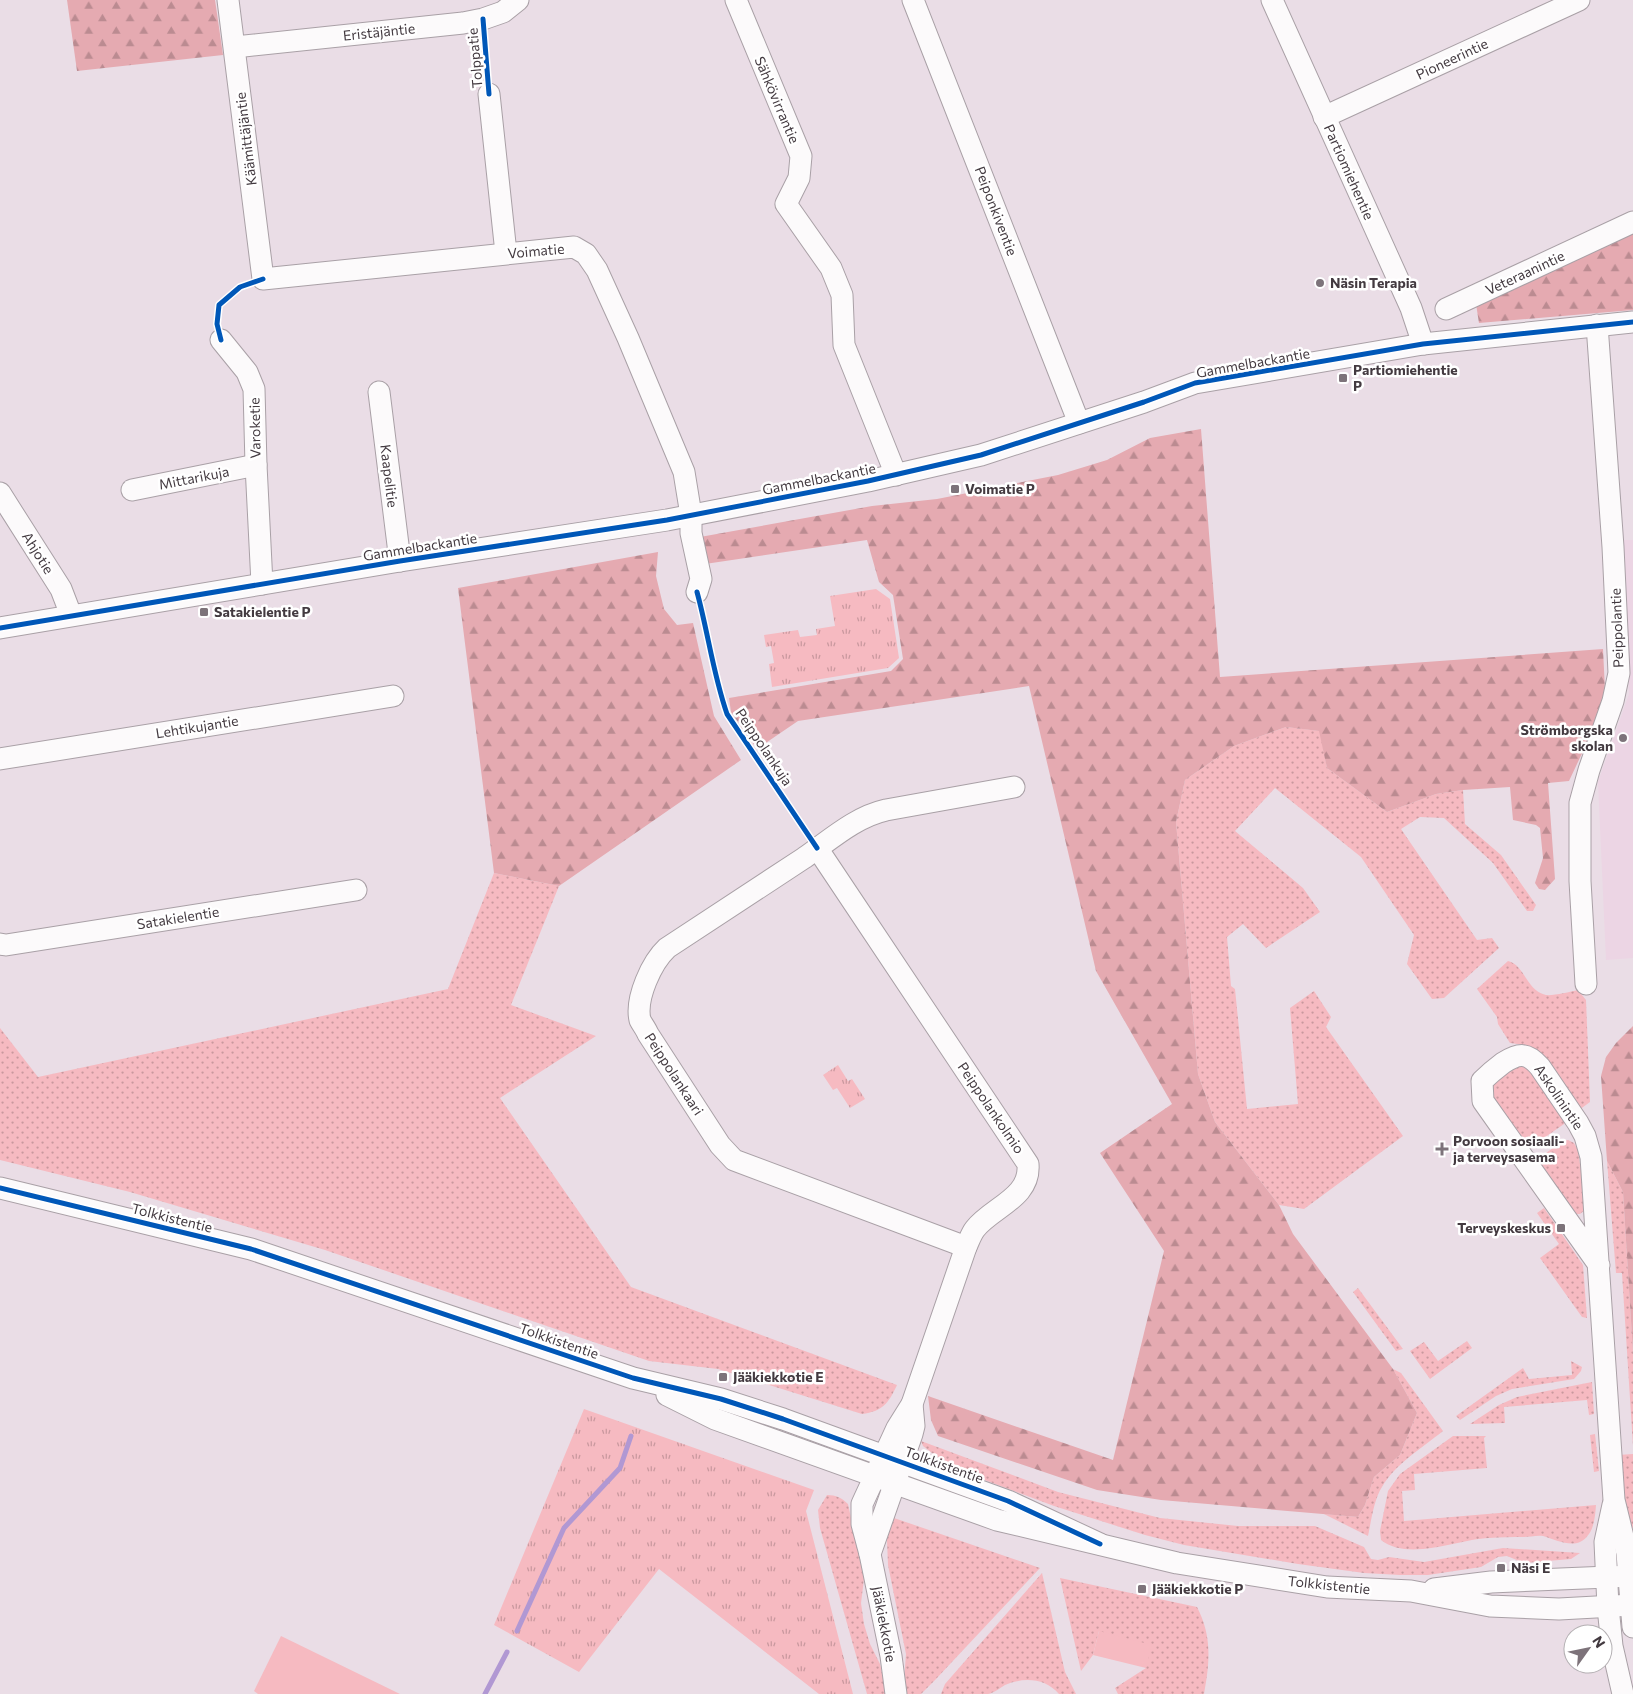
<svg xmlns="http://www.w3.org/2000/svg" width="1633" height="1694" font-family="Commissioner,sans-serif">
	<defs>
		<pattern id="grass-dots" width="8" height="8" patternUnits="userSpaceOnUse" patternTransform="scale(1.25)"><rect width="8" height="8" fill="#f6bac1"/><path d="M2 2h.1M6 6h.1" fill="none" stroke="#c9989e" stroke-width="1.8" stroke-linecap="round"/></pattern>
		<pattern id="forest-firs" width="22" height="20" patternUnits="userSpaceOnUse" patternTransform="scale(1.25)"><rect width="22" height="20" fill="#e5aab1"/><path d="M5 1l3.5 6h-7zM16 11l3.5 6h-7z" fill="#bb8b91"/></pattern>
		<pattern id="park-tufts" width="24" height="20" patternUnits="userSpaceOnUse" patternTransform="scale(1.25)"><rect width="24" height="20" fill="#f6bac1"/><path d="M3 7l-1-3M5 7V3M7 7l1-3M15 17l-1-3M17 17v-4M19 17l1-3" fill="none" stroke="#c9989e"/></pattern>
	</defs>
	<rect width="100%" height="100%" fill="#eadde6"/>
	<path fill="#ecd5e4" d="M 1623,540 L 1633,540 L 1633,958 L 1606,960 L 1598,782 L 1629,694 Z"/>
	<g fill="url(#grass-dots)">
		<path d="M 1286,727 L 1320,731 L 1327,768 L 1387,812 L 1436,794 L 1463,790 L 1465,824 L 1501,855 L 1536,905 L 1533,911 L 1527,911 L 1493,863 L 1444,818 L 1420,817 L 1401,829 L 1477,940 L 1492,938 L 1499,948 L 1444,998 L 1432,999 L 1407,964 L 1414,935 L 1361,857 L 1275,788 L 1235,831 L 1303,888 L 1320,912 L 1266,948 L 1243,924 L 1227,937 L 1231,986 L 1235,989 L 1247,1109 L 1298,1104 L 1290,1008 L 1314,991 L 1331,1017 L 1326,1027 L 1403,1136 L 1304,1209 L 1279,1205 L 1215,1122 L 1198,1074 L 1176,822 L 1185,780 L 1234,746 Z"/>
		<path d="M 494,873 L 559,886 L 511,1005 L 596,1036 L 500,1098 L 631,1287 L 897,1385 C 888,1404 883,1411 862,1414 L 718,1369 L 649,1361 L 325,1250 L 130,1192 L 0,1160 L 0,1028 L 38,1077 L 448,989 Z"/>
		<path d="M 1508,961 C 1525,965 1526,991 1546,995 C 1553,996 1569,992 1578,990 L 1586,1000 L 1590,1102 L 1579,1110 L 1542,1054 L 1525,1045 L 1510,1043 L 1498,1024 L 1497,1017 L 1477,989 Z"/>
		<path d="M 1527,1065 L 1565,1122 L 1564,1124 L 1528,1149 L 1493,1098 L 1492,1088 L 1494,1083 L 1515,1067 Z"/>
		<path d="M 1568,1140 L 1574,1143 L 1578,1150 L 1586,1206 L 1585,1210 L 1580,1214 L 1576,1214 L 1536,1160 L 1563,1141 Z"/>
		<path d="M 1607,1161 L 1623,1192 L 1633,1353 L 1633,1446 L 1622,1273 L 1616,1273 Z"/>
		<path d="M 1544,1208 L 1583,1265 L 1587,1318 L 1582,1317 L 1540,1258 L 1559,1244 L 1537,1213 Z"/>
		<path d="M 1358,1288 L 1403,1349 L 1396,1351 L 1353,1292 Z"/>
		<path d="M 1467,1341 L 1472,1348 L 1430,1379 L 1410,1351 L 1424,1342 L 1438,1361 Z"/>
		<path d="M 1571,1361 L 1582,1367 L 1581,1371 L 1574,1379 L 1512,1389 L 1496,1396 L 1460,1420 L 1456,1416 L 1523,1368 L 1529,1379 L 1572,1375 Z"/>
		<path d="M 1393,1369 L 1401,1373 L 1443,1431 C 1422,1448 1395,1464 1382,1487 C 1374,1499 1371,1522 1368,1536 L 1324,1514 L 1358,1517 L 1365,1505 L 1374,1477 L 1400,1455 L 1417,1413 Z"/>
		<path d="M 1592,1382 L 1594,1414 L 1589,1415 L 1587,1400 L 1504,1407 L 1505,1423 L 1470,1424 L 1499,1405 L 1517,1397 Z"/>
		<path d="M 1595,1434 L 1599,1471 L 1594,1472 L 1590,1435 Z"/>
		<path d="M 1453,1436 L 1486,1436 L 1484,1438 L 1487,1468 L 1414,1474 L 1415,1490 L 1402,1491 L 1404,1521 L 1596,1505 C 1595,1518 1594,1535 1580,1542 C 1569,1547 1554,1539 1543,1536 C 1537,1535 1530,1537 1524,1537 C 1512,1537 1501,1537 1489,1538 C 1458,1539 1409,1562 1381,1540 L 1380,1531 L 1388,1491 L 1400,1474 Z"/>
		<path d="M 921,1441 L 1058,1492 L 1160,1518 L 1238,1526 L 1315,1526 L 1364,1547 L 1371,1559 L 1378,1560 L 1389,1557 L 1424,1562 L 1503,1548 L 1580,1553 L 1571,1559 L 1524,1563 L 1507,1556 L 1498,1557 L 1481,1567 L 1428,1575 L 1400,1575 L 1364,1573 L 1298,1564 L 1184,1545 L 1145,1535 L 1054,1506 L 982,1479 L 948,1463 L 932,1453 L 923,1446 Z"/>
		<path d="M 1633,1454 L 1633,1529 L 1625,1512 L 1618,1455 Z"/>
		<path d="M 827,1495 C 836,1495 842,1498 848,1504 L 864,1579 L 861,1603 L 864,1624 L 870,1644 L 880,1664 L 887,1694 L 867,1694 L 820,1528 L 818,1510 Z"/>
		<path d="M 894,1518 L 1040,1568 L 936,1679 L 921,1694 L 903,1694 L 906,1654 L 888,1565 L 887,1540 L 888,1528 Z"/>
		<path d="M 1042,1573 L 1065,1672 L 1076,1694 L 1059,1694 C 1045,1678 1024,1677 1005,1685 C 1000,1688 994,1693 988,1694 C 973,1694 956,1694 941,1694 L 945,1684 Z"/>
		<path d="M 1060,1578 L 1197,1607 C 1212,1636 1210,1662 1204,1694 L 1118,1694 L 1115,1688 L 1146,1668 L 1099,1631 L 1093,1655 L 1081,1671 Z"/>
	</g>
	<g fill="url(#forest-firs)">
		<path d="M 67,0 L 215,0 L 223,55 L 77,71 Z"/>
		<path d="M 1633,231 L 1633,310 L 1479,323 L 1476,304 Z"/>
		<path d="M 1201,429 L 1220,677 L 1603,649 L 1605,690 L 1601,713 L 1569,781 L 1548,783 L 1555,879 L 1545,890 L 1539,889 L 1535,883 L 1543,858 L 1540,828 L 1536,825 L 1513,820 L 1510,787 L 1463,790 L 1436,794 L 1387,812 L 1327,768 L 1319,731 L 1286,727 L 1234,746 L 1185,780 L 1176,822 L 1198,1074 L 1215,1122 L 1279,1205 L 1293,1234 L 1393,1369 L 1417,1413 L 1400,1455 L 1374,1477 L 1365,1505 L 1358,1517 L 1161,1500 L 1097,1490 L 938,1436 L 931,1420 L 928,1396 L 1113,1460 L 1164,1251 L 1100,1153 L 1172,1104 L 1096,971 L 1029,686 L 798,721 L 757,749 L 731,712 L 729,698 L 891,671 L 903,659 L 893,595 L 879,582 L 867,540 L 705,564 L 700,537 L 872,506 L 937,499 L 1058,475 L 1107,460 L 1150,438 Z"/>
		<path d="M 658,552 L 656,576 L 664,609 L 677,625 L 693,623 L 714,716 L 741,760 L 559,886 L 494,873 L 458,588 Z"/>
		<path d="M 1633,1026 L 1633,1353 L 1623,1192 L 1607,1161 L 1601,1076 L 1606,1057 L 1616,1043 Z"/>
	</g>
	<g fill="url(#park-tufts)">
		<path d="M 876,589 L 890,599 L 899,658 L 888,668 L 772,687 L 769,664 L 774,663 L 771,646 L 766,647 L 764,635 L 798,630 L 800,637 L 817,635 L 816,629 L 835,626 L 830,596 Z"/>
		<path d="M 838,1065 L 848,1081 L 852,1079 L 865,1099 L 850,1108 L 837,1088 L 833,1090 L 823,1075 Z"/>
		<path d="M 584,1409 L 814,1490 L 806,1511 L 853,1694 L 819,1694 L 659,1569 L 579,1672 L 494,1625 Z"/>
	</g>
	<g fill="#f6bac1">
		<path d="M 1099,1631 L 1152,1645 L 1146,1668 L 1093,1655 Z"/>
		<path d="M 281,1636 L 400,1694 L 258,1694 L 254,1691 Z"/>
	</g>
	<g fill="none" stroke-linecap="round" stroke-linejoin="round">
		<g stroke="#b198d3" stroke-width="5">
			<path d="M 517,1631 L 564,1528 L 620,1468 L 631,1436"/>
			<path d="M 485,1694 L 507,1652"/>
		</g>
		<g stroke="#a9a0a6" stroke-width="23">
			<g id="minor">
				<path d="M 228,0 L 263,279 L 574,247 L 586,254 L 597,270 L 628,338 L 684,472 L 691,515 L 691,533 L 701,579 L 697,592"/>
				<path d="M 736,0 L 801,156 L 799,178 L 786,204 L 831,268 L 842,295 L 844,345 L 896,475"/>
				<path d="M 913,0 L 1079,423"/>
				<path d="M 1272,0 L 1411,308 L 1423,344"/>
				<path d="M 235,47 L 463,23 L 483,19 L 503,12 L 518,0"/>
				<path d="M 489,94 L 506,253"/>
				<path d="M 1324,117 L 1579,0"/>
				<path d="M 1446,309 L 1633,222"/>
				<path d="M 221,340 L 247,372 L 254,389 L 256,465 L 262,584"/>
				<path d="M 379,392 L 400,561"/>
				<path d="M 132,490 L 256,465"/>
				<path d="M 0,493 L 61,589 L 71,615"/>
				<path d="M 0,628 L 400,561 L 667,520 L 868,481 L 981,455 L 1144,402 L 1195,383 L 1423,344 L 1633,322"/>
				<path d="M 0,759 L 393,696"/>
				<path d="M 817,848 L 1028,1164 C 1031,1198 992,1207 975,1229 C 971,1234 969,1241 966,1247 L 912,1404 L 897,1428 L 862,1504 L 862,1524 L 870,1554 L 891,1656 L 896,1694"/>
				<path d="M 0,944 L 6,945 L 356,890"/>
				<path d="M 1586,984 L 1580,881 L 1580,803 L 1589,770 L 1613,701 L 1619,673 L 1613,547 L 1597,325"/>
				<path d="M 0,1188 L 251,1249 L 633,1378 L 721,1399 L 783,1419 L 1008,1501 L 1100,1544"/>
				<path d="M 966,1247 L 734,1160 L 720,1145 L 648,1034 C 646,1029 642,1024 640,1020 C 635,998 652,962 667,948 C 713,918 759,888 804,858 C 830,840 855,817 886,810 L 1014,787"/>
				<path d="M 1599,1265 L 1483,1101 L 1482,1081 C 1489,1074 1495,1069 1503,1063 C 1519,1053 1527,1052 1540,1067 L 1578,1123 L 1585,1136 L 1591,1157 L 1614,1500 L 1627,1553 L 1633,1627"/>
				<path d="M 667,1395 L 715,1419 L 997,1520 L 1177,1563 L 1327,1587 L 1411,1591 L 1490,1606 L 1559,1609 L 1633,1605"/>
				<path d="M 1613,1505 L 1605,1542 L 1608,1607 L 1612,1646 L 1623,1694"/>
				<path d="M 870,1554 L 912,1434 L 914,1426 L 912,1404"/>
				<path d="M 1434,1589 L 1491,1582 L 1633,1576"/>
			</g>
		</g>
		<use href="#minor" stroke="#fcfafb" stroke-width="21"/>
		<g stroke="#fff" stroke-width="8">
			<g id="cycleway">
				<path d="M 483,19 L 489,94"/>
				<path d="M 221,340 L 217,324 L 219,305 L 240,287 L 263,279"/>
				<path d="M 697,592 C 708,632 713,674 727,714 L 817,848"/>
				<path d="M 0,628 L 400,561 L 667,520 L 868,481 L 981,455 L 1144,402 L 1195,383 L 1423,344 L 1633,322"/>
				<path d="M 0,1188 L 251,1249 L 633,1378 L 721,1399 L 783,1419 L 1008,1501 L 1100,1544"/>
			</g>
		</g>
		<use href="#cycleway" stroke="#0057b8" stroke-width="5"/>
	</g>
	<g fill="#7d737a" stroke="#fff" stroke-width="2">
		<circle cx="1320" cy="283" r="5"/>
		<rect x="1338" y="373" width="10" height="10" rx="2.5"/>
		<rect x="950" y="484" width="10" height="10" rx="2.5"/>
		<rect x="199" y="607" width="10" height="10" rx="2.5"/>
		<circle cx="1623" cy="738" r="5"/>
		<path d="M1439.5 1141.5h5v5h5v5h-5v5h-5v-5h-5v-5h5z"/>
		<rect x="1556" y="1223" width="10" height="10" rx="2.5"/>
		<rect x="718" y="1372" width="10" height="10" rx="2.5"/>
		<rect x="1496" y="1563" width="10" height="10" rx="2.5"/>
		<rect x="1137" y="1584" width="10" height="10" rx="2.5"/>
	</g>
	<g text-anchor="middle" stroke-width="5" stroke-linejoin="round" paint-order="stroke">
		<g font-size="14" fill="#433a40" stroke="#fff">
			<text transform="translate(379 32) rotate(-6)" y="5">Eristäjäntie</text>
			<text transform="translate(475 58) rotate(-95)" y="5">Tolppatie</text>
			<text transform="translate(1452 59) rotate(-25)" y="5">Pioneerintie</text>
			<text transform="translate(777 100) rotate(67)" y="5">Sähkövirrantie</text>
			<text transform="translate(246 139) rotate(-97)" y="5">Käämittäjäntie</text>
			<text transform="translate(1349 172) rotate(66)" y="5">Partiomiehentie</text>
			<text transform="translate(996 211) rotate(69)" y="5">Peiponkiventie</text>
			<text transform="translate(536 251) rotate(-5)" y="5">Voimatie</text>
			<text transform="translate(1525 273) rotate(-25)" y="5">Veteraanintie</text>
			<text transform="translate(1253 363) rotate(-10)" y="5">Gammelbackantie</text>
			<text transform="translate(255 428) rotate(-91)" y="5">Varoketie</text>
			<text transform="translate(389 476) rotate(83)" y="5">Kaapelitie</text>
			<text transform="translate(194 478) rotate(-11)" y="5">Mittarikuja</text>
			<text transform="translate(819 479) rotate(-11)" y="5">Gammelbackantie</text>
			<text transform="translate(420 547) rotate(-9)" y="5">Gammelbackantie</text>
			<text transform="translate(38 553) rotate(58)" y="5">Ahjotie</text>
			<text transform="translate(1617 628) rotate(-92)" y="5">Peippolantie</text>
			<text transform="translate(197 727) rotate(-9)" y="5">Lehtikujantie</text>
			<text transform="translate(764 747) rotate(56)" y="5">Peippolankuja</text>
			<text transform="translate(178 918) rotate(-9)" y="5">Satakielentie</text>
			<text transform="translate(674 1074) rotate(57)" y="5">Peippolankaari</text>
			<text transform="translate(1559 1097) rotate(56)" y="5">Askolinintie</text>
			<text transform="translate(991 1108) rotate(56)" y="5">Peippolankolmio</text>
			<text transform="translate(172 1218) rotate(14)" y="5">Tolkkistentie</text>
			<text transform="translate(559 1341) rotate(19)" y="5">Tolkkistentie</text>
			<text transform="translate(944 1465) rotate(20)" y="5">Tolkkistentie</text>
			<text transform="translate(1329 1585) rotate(6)" y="5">Tolkkistentie</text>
			<text transform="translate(884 1624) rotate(79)" y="5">Jääkiekkotie</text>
		</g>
		<g font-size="14" font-weight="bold" fill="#433a40" stroke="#fff" text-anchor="start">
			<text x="1330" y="288">Näsin Terapia</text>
			<text x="1353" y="375">Partiomiehentie<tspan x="1353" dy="16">P</tspan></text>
			<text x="965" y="494">Voimatie P</text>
			<text x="214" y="617">Satakielentie P</text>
			<text x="1613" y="735" text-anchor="end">Strömborgska<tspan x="1613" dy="16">skolan</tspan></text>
			<text x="1453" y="1146">Porvoon sosiaali-<tspan x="1453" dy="16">ja terveysasema</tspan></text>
			<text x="1551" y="1233" text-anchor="end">Terveyskeskus</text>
			<text x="733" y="1382">Jääkiekkotie E</text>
			<text x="1511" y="1573">Näsi E</text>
			<text x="1152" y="1594">Jääkiekkotie P</text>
		</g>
	</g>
	<g transform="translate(1588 1649) rotate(57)"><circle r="24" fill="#ffffff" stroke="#b4b0b3"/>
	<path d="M0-4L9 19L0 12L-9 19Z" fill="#7d737a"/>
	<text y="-8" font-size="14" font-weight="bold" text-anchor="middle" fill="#433a40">N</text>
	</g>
</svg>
